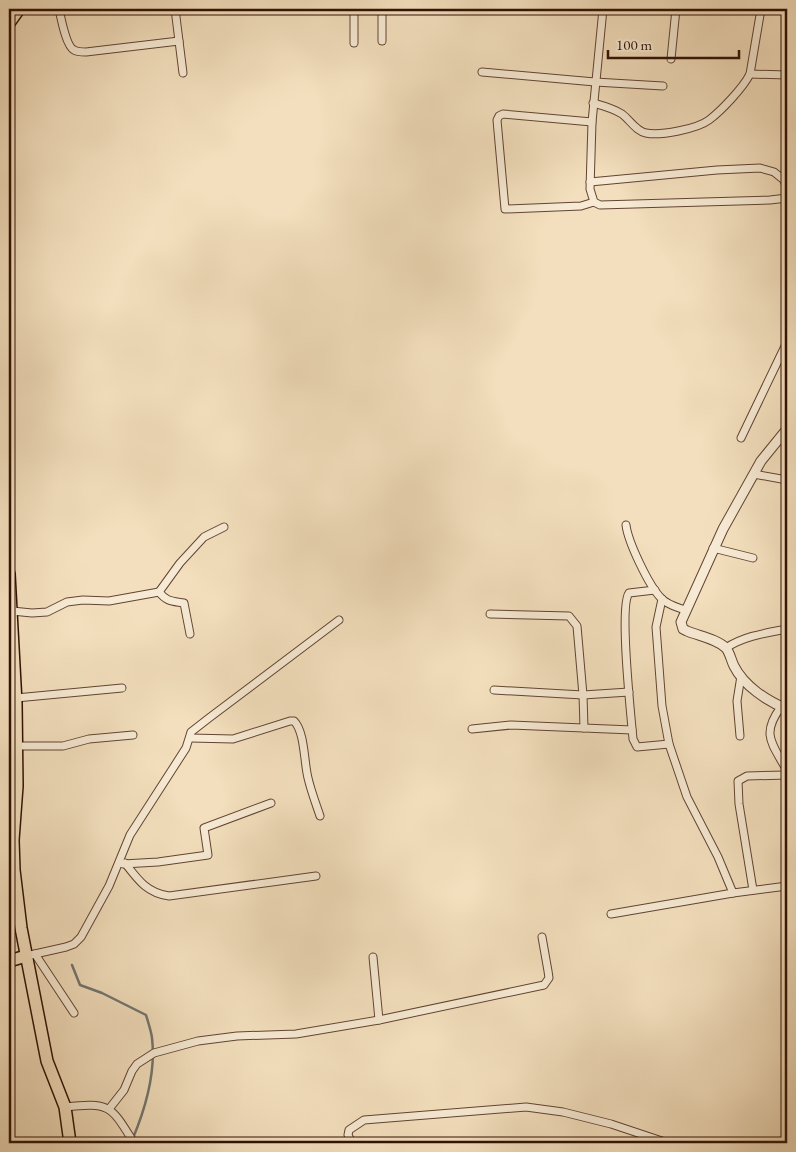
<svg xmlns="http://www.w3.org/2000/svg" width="796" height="1152" font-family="'EB Garamond',serif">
	<rect width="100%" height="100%" fill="#f3dfbd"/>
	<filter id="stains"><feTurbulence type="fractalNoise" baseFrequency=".004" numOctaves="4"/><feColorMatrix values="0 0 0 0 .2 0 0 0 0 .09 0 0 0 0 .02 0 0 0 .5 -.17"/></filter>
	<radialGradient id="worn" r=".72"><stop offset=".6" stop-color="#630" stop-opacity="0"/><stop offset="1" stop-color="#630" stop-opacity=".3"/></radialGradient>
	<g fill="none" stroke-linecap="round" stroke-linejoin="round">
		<path stroke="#727671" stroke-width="2.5" d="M 72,965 L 80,985 L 102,993 L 146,1015 C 148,1022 151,1030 152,1038 C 156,1072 146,1107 133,1138"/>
		<g stroke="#624432" stroke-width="9">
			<g id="minor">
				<path d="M 59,9 C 61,18 66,46 74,50 C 77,52 82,52 86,52 L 179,41"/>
				<path d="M 175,9 L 183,73"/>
				<path d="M 354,9 L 354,43"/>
				<path d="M 603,9 L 592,122 L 590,189 L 594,202 L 600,205 L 770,200 L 787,198"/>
				<path d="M 782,9 L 787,10"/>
				<path d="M 382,41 L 382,9"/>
				<path d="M 671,59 L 676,9"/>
				<path d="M 482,72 L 595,82 L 663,86"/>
				<path d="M 750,74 L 787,75"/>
				<path d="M 593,103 C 604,106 612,108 622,114 C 630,120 636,131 646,133 C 660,136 697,129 709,120 C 721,111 743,88 750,74 L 761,9"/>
				<path d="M 592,122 L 503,114 L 499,116 L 497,120 L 505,209 L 581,206 L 594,202"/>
				<path d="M 590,182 L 717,170 L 760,168 L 774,172 L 784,180 L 787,189"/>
				<path d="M 741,438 L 787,342"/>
				<path d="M 754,474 L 787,480"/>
				<path d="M 626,525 C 628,542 649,586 661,598 C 667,605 677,607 685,610"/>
				<path d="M 713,548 L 753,558"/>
				<path d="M 655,590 L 629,593 C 619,606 631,716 633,739 L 637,747 L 669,744"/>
				<path d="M 159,592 L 180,563 L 204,537 L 224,527"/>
				<path d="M 159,592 C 167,602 172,601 184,603 L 190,634"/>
				<path d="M 662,599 L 656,627 L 662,706 L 669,744 L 687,797 L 718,857 L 733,893"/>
				<path d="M 12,611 L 32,613 L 47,612 L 67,602 L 83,600 L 109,601 L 159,592"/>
				<path d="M 490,614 L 569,616 L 577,626 L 583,695 L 584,728"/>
				<path d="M 726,648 C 744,636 766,633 787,629"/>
				<path d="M 494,690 L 583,695 L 629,692"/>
				<path d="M 16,698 L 122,688"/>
				<path d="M 781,707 C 760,735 773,744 787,771"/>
				<path d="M 472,729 L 511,725 L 632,730"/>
				<path d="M 740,736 L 737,701 L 741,676"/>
				<path d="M 191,738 L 233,739 L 290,721 L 294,721 C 305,732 304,763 308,778 C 311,791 316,804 320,816"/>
				<path d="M 16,746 L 63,746 L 89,739 L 133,735"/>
				<path d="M 125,863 C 138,880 147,893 169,896 L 316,876"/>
				<path d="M 123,864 L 158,862 L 208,855 L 204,828 L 271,803"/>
				<path d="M 753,890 L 739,804 L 738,781 L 747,776 L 787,775"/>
				<path d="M 611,914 L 733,893 L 787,886"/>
				<path d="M 35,954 L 74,1013"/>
				<path d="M 26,956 L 66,947 L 74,944 L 81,937 L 109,886 L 130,835 L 186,748 L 191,732 L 209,718 L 339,620"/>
				<path d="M 373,957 L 379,1020"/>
				<path d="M 65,1107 C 111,1102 111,1106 134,1143"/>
				<path d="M 109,1109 L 124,1090 L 132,1071 L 137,1064 L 154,1053 L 198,1041 L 237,1036 L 296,1034 L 379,1020 L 544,985 L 549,978 L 548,971 L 542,937"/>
				<path d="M 409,1142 L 409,1143"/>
				<path d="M 352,1143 L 348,1135 L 349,1130 L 364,1120 L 526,1107 L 563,1112 L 611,1124 L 668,1143"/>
			</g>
		</g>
		<g stroke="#624432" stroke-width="11">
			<path id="tertiary" d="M 787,429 L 761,461 L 723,529 L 681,622 L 683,629 L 687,631 C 699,636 717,639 726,648 C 730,653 731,660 734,666 C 744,686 767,701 787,709"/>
		</g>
		<g stroke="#311104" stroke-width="14">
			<g id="primary">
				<path d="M 9,23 L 19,9"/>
				<path d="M 9,574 L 16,703 L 17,786 L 13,840 L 14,870 L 21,928 L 47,1061 L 65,1107 L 70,1143"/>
				<path d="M 9,961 L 26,956"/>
			</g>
		</g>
		<use href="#minor" stroke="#f7ead4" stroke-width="7"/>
		<use href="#tertiary" stroke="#f7ead4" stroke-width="9"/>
		<use href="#primary" stroke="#f3dfbd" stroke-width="11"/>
	</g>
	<rect width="796" height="1152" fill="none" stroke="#f3dfbd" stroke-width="30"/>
	<rect x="10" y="10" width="776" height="1132" fill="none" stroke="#311104" stroke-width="2.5"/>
	<rect x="15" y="15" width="766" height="1122" fill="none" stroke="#311104"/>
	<path d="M608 50v8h131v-8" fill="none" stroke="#311104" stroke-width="2.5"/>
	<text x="616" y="50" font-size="15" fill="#311104" stroke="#f7ead4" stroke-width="4" paint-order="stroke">100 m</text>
	<rect width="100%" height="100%" filter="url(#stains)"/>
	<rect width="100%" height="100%" fill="url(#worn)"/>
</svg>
